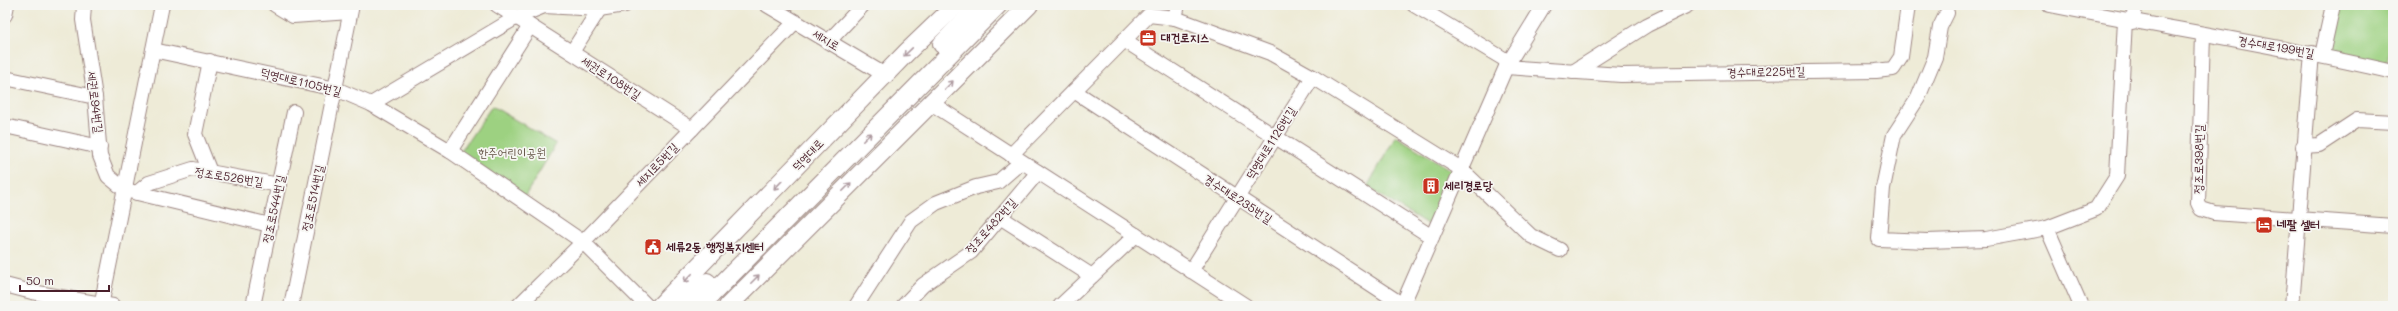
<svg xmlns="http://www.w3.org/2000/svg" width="2398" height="311" font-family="Mali,'Poor Story',sans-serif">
	<rect width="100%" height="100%" fill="#f6f6f2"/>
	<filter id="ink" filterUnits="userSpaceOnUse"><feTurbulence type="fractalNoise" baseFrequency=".025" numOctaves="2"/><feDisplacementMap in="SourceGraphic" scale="8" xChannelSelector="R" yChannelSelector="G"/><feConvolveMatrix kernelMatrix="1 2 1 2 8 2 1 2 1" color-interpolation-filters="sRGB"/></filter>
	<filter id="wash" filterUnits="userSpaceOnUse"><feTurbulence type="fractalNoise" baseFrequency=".012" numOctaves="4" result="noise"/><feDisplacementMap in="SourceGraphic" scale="16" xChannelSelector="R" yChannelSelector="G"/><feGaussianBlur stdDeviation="0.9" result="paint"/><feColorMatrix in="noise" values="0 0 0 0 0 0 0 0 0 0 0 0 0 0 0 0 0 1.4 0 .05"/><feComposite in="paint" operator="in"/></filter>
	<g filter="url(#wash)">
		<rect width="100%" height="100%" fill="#eeebd7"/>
		<g fill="#9dd181" stroke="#747856">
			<path d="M 2338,5 L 2393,5 L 2393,33 L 2386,67 L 2326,53 Z"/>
			<path d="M 492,106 L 556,144 L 525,196 L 459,154 Z"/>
			<path d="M 1396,136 L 1455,173 L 1432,227 L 1367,187 Z"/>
		</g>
	</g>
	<g filter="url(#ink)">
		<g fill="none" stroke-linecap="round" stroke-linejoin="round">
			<g stroke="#9c8581" stroke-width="16">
				<g id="minor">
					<path d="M 84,5 L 83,20 L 95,97 L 100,156 L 108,176 L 125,190 L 270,225"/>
					<path d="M 275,5 L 293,16 L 350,12"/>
					<path d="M 497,5 L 692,129"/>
					<path d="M 767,5 L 885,75"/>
					<path d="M 1414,5 L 1509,62"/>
					<path d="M 2050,5 C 2164,28 2279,45 2393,72"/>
					<path d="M 1947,13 L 1940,27 L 1935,57 L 1918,98 L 1894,135 L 1883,188 L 1879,239 L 1927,241 L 1986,239 L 2047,228"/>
					<path d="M 5,15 L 7,5"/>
					<path d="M 1175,18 L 1270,53 L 1313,77 L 1461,169 L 1531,236 L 1560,250"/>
					<path d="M 2132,22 L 2136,5"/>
					<path d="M 2203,34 L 2198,203 L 2201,209 L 2214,213 L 2393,226"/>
					<path d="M 1124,40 L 1432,237"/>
					<path d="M 828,42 L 863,5"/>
					<path d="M 153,50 L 336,89 L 371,104 L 450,151 L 583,242 L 647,306"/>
					<path d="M 572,52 L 602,5"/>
					<path d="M 2322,55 L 2333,5"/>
					<path d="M 210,61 L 195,134 L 210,172"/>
					<path d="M 1506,67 L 1621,75 L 1876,71 L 1893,69 L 1901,57 L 1908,5"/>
					<path d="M 1573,72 L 1647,25 L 1688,5"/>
					<path d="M 5,78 L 95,97"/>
					<path d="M 1074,91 L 1403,305"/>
					<path d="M 931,103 L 1246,306"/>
					<path d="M 371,104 L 517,17 L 544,6 L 599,9 L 625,5"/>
					<path d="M 5,126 L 100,147"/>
					<path d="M 2303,146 L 2319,145 L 2357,120 L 2393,122"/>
					<path d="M 450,151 L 530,26"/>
					<path d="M 1011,155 L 1149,15 L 1175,18 L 1178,5"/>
					<path d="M 137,193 L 149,183 L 193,169 L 279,185"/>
					<path d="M 1000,217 L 1092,276"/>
					<path d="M 1191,271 L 1313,77"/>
					<path d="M 5,285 L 32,292 L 113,306"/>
					<path d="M 101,306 L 162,5"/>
					<path d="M 253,306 L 294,112"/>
					<path d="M 291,306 L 352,5"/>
					<path d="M 518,306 L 583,242 L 795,22"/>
					<path d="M 856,306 L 911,221 L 936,203 L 976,187 L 998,182 L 1021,162"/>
					<path d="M 903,306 L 923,285 L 971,252 L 1038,172"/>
					<path d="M 1060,306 L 1136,235"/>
					<path d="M 1402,306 L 1506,67 L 1544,5"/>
					<path d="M 2081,306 L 2047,228 L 2096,209 L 2117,176 L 2125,20"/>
					<path d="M 2292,306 L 2312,53"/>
				</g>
			</g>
			<g stroke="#9c8581" stroke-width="20">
				<g id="major">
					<path d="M 942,44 L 980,5"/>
					<path d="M 660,306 L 907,52 L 956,5"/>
					<path d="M 683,306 L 707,282"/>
					<path d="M 700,306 L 998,5"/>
					<path d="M 728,306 L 1029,5"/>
				</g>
			</g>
			<use href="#minor" stroke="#fff" stroke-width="14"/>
			<use href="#major" stroke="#fff" stroke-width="18"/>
		</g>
		<defs><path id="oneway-shaft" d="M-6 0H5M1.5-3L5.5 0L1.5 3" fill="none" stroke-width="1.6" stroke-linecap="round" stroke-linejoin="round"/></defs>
		<g stroke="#ae9aa0">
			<use href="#oneway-shaft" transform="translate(908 52) rotate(136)"/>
			<use href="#oneway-shaft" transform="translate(949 85) rotate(-45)"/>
			<use href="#oneway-shaft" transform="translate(867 137) rotate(-45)"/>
			<use href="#oneway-shaft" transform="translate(778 185) rotate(134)"/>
			<use href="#oneway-shaft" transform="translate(847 187) rotate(-45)"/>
			<use href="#oneway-shaft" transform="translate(688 278) rotate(134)"/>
			<use href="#oneway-shaft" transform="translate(755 279) rotate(-45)"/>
		</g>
	</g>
	<defs>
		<g id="office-square" transform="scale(0.9)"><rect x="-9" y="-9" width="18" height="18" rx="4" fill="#c8321e" stroke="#f6f6f2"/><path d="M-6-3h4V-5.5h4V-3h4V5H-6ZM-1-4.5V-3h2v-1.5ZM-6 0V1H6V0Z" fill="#fff"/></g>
		<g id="building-square" transform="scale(0.9)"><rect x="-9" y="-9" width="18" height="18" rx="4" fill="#c8321e" stroke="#f6f6f2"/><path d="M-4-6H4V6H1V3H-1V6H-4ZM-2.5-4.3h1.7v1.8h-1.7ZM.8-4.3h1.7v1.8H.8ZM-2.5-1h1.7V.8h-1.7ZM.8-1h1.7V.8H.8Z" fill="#fff"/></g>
		<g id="hotel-square" transform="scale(0.9)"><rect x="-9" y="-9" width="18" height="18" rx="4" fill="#c8321e" stroke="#f6f6f2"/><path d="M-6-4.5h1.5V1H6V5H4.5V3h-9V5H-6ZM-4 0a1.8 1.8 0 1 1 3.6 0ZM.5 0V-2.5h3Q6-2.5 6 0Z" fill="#fff"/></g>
		<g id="civic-square" transform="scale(0.9)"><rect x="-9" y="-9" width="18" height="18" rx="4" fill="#c8321e" stroke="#f6f6f2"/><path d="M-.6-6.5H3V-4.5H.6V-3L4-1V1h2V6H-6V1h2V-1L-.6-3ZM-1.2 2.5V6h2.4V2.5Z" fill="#fff"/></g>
	</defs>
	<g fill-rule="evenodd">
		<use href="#office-square" x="1148" y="38"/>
		<use href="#building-square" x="1431" y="186"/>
		<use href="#hotel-square" x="2264" y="225"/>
		<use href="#civic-square" x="653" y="247"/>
	</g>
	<g text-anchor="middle" stroke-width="3.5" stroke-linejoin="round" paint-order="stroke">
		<g font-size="12" font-weight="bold" fill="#4a1f2b" stroke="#f6f6f2" text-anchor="start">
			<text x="1161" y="42">대건로지스</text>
			<text x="1444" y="190">세리경로당</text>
			<text x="2277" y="229">네팔 셀터</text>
			<text x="666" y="251">세류2동 행정복지센터</text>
		</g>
		<g font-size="12" fill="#4a1f2b" stroke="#f6f6f2">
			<text transform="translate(826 40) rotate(31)" y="4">세지로</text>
			<text transform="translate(2276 47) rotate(10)" y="4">경수대로199번길</text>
			<text transform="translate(1766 72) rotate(-1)" y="4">경수대로225번길</text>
			<text transform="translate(611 78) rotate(33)" y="4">세권로108번길</text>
			<text transform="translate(301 82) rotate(14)" y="4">덕영대로1105번길</text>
			<text transform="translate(95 102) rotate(83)" y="4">세권로94번길</text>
			<text transform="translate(1271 143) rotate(-58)" y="4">덕영대로1126번길</text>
			<text transform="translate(808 155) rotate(-46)" y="4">덕영대로</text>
			<text transform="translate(2199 159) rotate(-89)" y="4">정조로398번길</text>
			<text transform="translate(657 165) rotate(-46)" y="4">세지로5번길</text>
			<text transform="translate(229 177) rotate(9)" y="4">정조로526번길</text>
			<text transform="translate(313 198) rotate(-78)" y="4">정조로514번길</text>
			<text transform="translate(1238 199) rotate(33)" y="4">경수대로235번길</text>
			<text transform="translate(274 209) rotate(-78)" y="4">정조로544번길</text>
			<text transform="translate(991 226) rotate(-48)" y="4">정조로482번길</text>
		</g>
		<g font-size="12" fill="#635445" stroke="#f6f6f2">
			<text x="512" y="157">한주어린이공원</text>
		</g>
	</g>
	<rect width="2398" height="311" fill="none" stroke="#f6f6f2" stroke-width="20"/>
	<path d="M20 285v6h89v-6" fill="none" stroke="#4a1f2b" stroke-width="2"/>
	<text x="26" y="285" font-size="12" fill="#4a1f2b" stroke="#f6f6f2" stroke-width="3" paint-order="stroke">50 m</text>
</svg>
